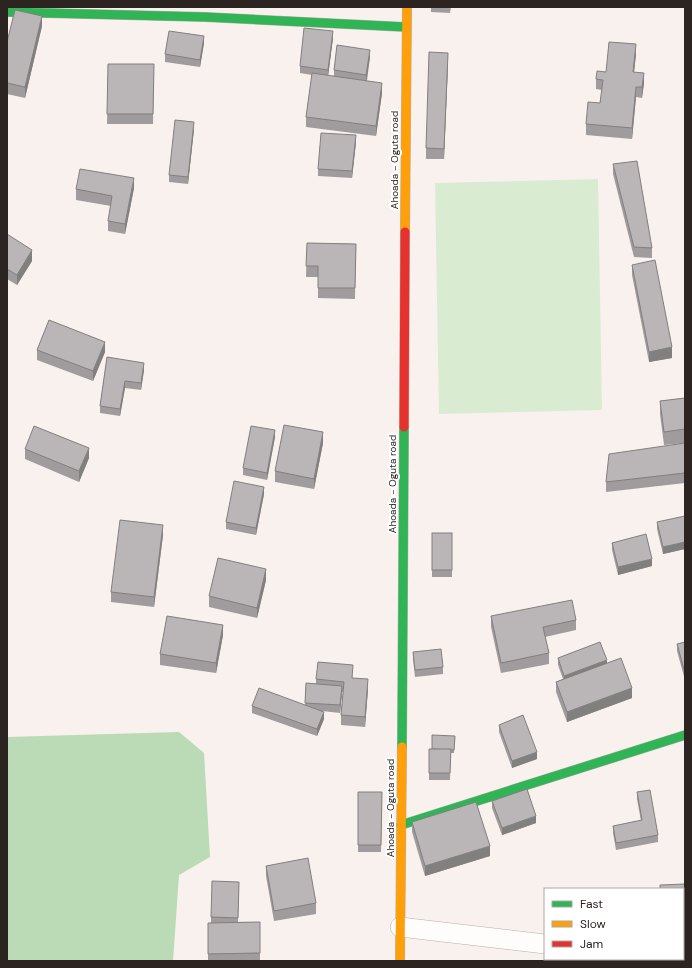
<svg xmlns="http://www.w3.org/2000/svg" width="692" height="968" font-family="'DM Sans',sans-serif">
	<rect width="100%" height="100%" fill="#f9f1ee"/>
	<path fill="#d9ecd2" d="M 598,179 L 602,410 L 439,414 L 435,183 Z"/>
	<path fill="#bbdab6" d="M 179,732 L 204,753 L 210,857 L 179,875 L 173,961 L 7,961 L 7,737 Z"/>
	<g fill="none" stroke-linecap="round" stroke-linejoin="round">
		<g stroke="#b6afad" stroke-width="20">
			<g id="street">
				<path d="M 400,927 L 545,944"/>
				<path d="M 665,959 L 678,961 L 685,959"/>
			</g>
		</g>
		<g stroke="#b6afad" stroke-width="10">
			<g id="fast">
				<path d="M 7,12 L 205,17 L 406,27"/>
				<path d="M 402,747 L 404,427"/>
				<path d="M 401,825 L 685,735"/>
			</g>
		</g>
		<g stroke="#b6afad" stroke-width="10">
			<g id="slow">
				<path d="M 405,232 L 407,7"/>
				<path d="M 400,961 L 402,747"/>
			</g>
		</g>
		<g stroke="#b6afad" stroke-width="10">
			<path id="jam" d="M 404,427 L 405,232"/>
		</g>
		<use href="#street" stroke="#fefdfc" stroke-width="19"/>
		<use href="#fast" stroke="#30b455" stroke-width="9"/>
		<use href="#slow" stroke="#ff9f0a" stroke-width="9"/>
		<use href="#jam" stroke="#e5322d" stroke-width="9"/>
	</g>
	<g fill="#a09c9d">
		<path d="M 143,7 L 164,7 L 143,8 Z"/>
		<path d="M 431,7 L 451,7 L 450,13 L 431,12 Z"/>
		<path d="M 42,26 L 25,98 L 7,94 L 7,42 Z"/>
		<path d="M 333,38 L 328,76 L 334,76 L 334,70 L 370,57 L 367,81 L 382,93 L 376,136 L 306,127 L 306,117 L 312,75 L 300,73 L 300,66 Z"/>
		<path d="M 204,43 L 200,67 L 165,62 L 165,54 Z"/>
		<path d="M 636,54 L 634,72 L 644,83 L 642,98 L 636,97 L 632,139 L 586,135 L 586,124 L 600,103 L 602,90 L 596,89 L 596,79 Z"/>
		<path d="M 448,63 L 444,159 L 426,159 L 426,148 Z"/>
		<path d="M 108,64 L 154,64 L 153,124 L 107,124 Z"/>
		<path d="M 194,129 L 188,184 L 169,182 L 169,175 Z"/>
		<path d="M 356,142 L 352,178 L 318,176 L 318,169 Z"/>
		<path d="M 613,164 L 652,248 L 652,258 L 634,257 L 613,174 Z"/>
		<path d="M 134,188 L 125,234 L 108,231 L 108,221 L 111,206 L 76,200 L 76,189 Z"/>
		<path d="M 7,234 L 32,261 L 17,285 L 7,279 Z"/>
		<path d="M 307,243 L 356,244 L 355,299 L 318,298 L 318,277 L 306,277 Z"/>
		<path d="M 632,265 L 672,358 L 649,362 L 632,275 Z"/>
		<path d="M 37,350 L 105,352 L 93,381 L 37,360 Z"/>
		<path d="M 107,357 L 144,370 L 141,390 L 125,388 L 120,416 L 100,413 L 100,406 Z"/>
		<path d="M 685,398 L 685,443 L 664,445 L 660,414 L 660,401 Z"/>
		<path d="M 275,437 L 267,480 L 243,475 L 243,468 Z"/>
		<path d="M 323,443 L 314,489 L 275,482 L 275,471 Z"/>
		<path d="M 685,443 L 685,483 L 606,492 L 606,482 Z"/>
		<path d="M 25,449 L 89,458 L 79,482 L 25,459 Z"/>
		<path d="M 264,494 L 256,535 L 226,529 L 226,522 Z"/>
		<path d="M 685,516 L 685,549 L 663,554 L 657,529 L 657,522 Z"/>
		<rect x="432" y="533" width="20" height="44"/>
		<path d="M 163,535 L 154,607 L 111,602 L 111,592 Z"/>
		<path d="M 612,543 L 652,566 L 618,575 L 612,550 Z"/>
		<path d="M 266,580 L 257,618 L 209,607 L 209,596 Z"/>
		<path d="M 491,616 L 576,620 L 576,630 L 545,637 L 549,653 L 549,664 L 501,673 L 491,627 Z"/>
		<path d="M 223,635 L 216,673 L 160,665 L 160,654 Z"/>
		<path d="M 685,642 L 685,680 L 677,651 L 677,644 Z"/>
		<path d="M 413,652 L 443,667 L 443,674 L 415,677 L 413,659 Z"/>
		<path d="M 558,658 L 607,663 L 632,698 L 567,722 L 556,692 L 556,682 L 563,679 L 558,665 Z"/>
		<path d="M 353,678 L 368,689 L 365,727 L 341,725 L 341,715 L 343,692 L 342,692 L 340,713 L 322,711 L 324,719 L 317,736 L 252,713 L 252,706 L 305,705 L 306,683 L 316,684 L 316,679 Z"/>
		<path d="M 499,725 L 537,759 L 512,768 L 499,732 Z"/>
		<path d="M 455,736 L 454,753 L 451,753 L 450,780 L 429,780 L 429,749 L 432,749 Z"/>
		<path d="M 358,792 L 382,792 L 381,852 L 358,852 Z"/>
		<path d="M 637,792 L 658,835 L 658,842 L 616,850 L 613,833 L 613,826 L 641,821 L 637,799 Z"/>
		<path d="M 492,801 L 536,823 L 502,835 L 492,808 Z"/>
		<path d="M 412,822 L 490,856 L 425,876 L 412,832 Z"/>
		<path d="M 266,866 L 316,903 L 316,914 L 274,921 L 266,876 Z"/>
		<path d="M 239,882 L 238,922 L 260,922 L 260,961 L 208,961 L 208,923 L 211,923 L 211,917 Z"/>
		<path d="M 685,884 L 685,931 L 683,931 L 683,889 Z"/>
	</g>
	<g fill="#827f7f">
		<path d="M 42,16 L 42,26 L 25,98 L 25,87 Z"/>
		<path d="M 333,31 L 333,38 L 328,77 L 328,70 Z"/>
		<path d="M 204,36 L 204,43 L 200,67 L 200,60 Z"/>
		<path d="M 636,44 L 636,54 L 633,82 L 633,72 Z"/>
		<path d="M 370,50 L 370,57 L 366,82 L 366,75 Z"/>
		<path d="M 448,53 L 448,63 L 444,159 L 444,149 Z"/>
		<path d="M 644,73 L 644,83 L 642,98 L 642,87 Z"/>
		<path d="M 382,83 L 382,93 L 376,136 L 376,126 Z"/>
		<path d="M 636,87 L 636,97 L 632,139 L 632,128 Z"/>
		<path d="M 194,122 L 194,129 L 188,184 L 188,177 Z"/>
		<path d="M 356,135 L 356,142 L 352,178 L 352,171 Z"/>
		<path d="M 134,178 L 134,188 L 125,234 L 125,224 Z"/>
		<path d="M 32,250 L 32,261 L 17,285 L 17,275 Z"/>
		<path d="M 105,342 L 105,352 L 93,381 L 93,371 Z"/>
		<path d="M 672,347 L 672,358 L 649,362 L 649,352 Z"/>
		<path d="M 144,363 L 144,370 L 141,390 L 141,383 Z"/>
		<path d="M 125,381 L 125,388 L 120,416 L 120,409 Z"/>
		<path d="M 275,430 L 275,437 L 267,480 L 267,473 Z"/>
		<path d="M 323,432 L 323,443 L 314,489 L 314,479 Z"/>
		<path d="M 89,448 L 89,458 L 79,482 L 79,471 Z"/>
		<path d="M 264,487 L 264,494 L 256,535 L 256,528 Z"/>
		<path d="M 163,525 L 163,535 L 154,607 L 154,597 Z"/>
		<path d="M 685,542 L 685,549 L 663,554 L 663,547 Z"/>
		<path d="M 652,559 L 652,566 L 618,575 L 618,567 Z"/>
		<path d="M 266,569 L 266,580 L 257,618 L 257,608 Z"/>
		<path d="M 223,625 L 223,635 L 216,673 L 216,663 Z"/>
		<path d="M 607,660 L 607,667 L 564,683 L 564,676 Z"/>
		<path d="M 368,679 L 368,689 L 365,727 L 365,717 Z"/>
		<path d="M 342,686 L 342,693 L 340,713 L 340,705 Z"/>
		<path d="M 632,688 L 632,698 L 567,722 L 567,712 Z"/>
		<path d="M 324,712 L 324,719 L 317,736 L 317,729 Z"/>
		<path d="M 537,752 L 537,759 L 512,768 L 512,761 Z"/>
		<path d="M 536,816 L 536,823 L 502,835 L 502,828 Z"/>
		<path d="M 490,846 L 490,856 L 425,876 L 425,866 Z"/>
	</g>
	<g fill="#bab5b6" stroke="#827f7f">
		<path d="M 15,10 L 42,16 L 25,87 L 7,83 L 7,42 Z"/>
		<path d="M 304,28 L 333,31 L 328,70 L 300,66 Z"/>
		<path d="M 169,31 L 204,36 L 200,60 L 165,54 Z"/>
		<path d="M 609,42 L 636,44 L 633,72 L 644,73 L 642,87 L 636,87 L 632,128 L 586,124 L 588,102 L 600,103 L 603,80 L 596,79 L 597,71 L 606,72 Z"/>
		<path d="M 337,45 L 370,50 L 366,75 L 334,70 Z"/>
		<path d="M 429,52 L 448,53 L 444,149 L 426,148 Z"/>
		<path d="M 108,64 L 154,64 L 153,114 L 107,114 Z"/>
		<path d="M 312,73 L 382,83 L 376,126 L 306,117 Z"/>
		<path d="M 175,120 L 194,122 L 188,177 L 169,175 Z"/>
		<path d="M 321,133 L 356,135 L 352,171 L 318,169 Z"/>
		<path d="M 637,161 L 652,248 L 634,247 L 613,164 Z"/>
		<path d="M 80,169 L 134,178 L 125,224 L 108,221 L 112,196 L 76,189 Z"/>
		<path d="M 7,234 L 32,250 L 17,275 L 7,269 Z"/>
		<path d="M 307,243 L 356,244 L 355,288 L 318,288 L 318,266 L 306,266 Z"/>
		<path d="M 655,260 L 672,347 L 649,352 L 632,265 Z"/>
		<path d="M 49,320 L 105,342 L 93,371 L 37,350 Z"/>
		<path d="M 107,357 L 144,363 L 141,383 L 125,381 L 120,409 L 100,406 Z"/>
		<path d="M 685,398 L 685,429 L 664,432 L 660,401 Z"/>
		<path d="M 284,425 L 323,432 L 314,479 L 275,471 Z"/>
		<path d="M 34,426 L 89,448 L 79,471 L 25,449 Z"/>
		<path d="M 251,426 L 275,430 L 267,473 L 243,468 Z"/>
		<path d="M 685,443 L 685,473 L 606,482 L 609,454 Z"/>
		<path d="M 234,481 L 264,487 L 256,528 L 226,522 Z"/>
		<path d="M 685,516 L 685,542 L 663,547 L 657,522 Z"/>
		<path d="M 120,520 L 163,525 L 154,597 L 111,592 Z"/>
		<rect x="432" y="533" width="20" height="37"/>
		<path d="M 646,534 L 652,559 L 618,567 L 612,543 Z"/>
		<path d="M 218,558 L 266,569 L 257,608 L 209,596 Z"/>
		<path d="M 572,600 L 576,620 L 543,627 L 549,653 L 501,663 L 491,616 Z"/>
		<path d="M 167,616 L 223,625 L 216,663 L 160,654 Z"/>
		<path d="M 600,642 L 607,660 L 564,676 L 558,658 Z"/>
		<path d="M 685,642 L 685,673 L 677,644 Z"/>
		<path d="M 441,649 L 443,667 L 415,670 L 413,652 Z"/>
		<path d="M 621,658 L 632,688 L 567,712 L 556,682 Z"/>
		<path d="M 318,662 L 353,665 L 352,678 L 368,679 L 365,717 L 341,715 L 344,682 L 316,679 Z"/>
		<path d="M 306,683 L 342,686 L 340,705 L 305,703 Z"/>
		<path d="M 259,688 L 324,712 L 317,729 L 252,706 Z"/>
		<path d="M 523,715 L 537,752 L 512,761 L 499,725 Z"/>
		<path d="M 432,735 L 455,736 L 454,750 L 432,749 Z"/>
		<path d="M 429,749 L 451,749 L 450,773 L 429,773 Z"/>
		<path d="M 527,789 L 536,816 L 502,828 L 492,801 Z"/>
		<path d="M 650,790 L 658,835 L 616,843 L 613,826 L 642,820 L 637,792 Z"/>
		<path d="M 358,792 L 382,792 L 381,845 L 358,845 Z"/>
		<path d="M 476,802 L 490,846 L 425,866 L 412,822 Z"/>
		<path d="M 308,858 L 316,903 L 274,911 L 266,866 Z"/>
		<path d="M 212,881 L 239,882 L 238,918 L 211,917 Z"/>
		<path d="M 685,884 L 685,921 L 683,921 L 683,889 L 660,889 L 660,885 Z"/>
		<path d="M 260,922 L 260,953 L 208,954 L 208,923 Z"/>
	</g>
	<g text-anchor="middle" stroke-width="4" stroke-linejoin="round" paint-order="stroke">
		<g font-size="10" fill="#2c2421" stroke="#fff">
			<text transform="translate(394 160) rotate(-90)" y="4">Ahoada - Oguta road</text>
			<text transform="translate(392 484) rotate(-90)" y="4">Ahoada - Oguta road</text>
			<text transform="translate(390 808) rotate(-90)" y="4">Ahoada - Oguta road</text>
		</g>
	</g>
	<rect width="692" height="968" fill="none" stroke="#2c2421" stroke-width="16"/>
	<rect x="544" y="888" width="140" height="72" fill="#ffffff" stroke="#aba7a6"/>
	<rect x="552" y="901" width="20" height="6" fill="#30b455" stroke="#aba7a6"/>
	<text x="580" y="908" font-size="12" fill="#2c2421">Fast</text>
	<rect x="552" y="921" width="20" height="6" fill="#ff9f0a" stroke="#aba7a6"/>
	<text x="580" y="928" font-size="12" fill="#2c2421">Slow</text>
	<rect x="552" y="941" width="20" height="6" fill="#e5322d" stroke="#aba7a6"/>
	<text x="580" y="948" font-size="12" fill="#2c2421">Jam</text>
</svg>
